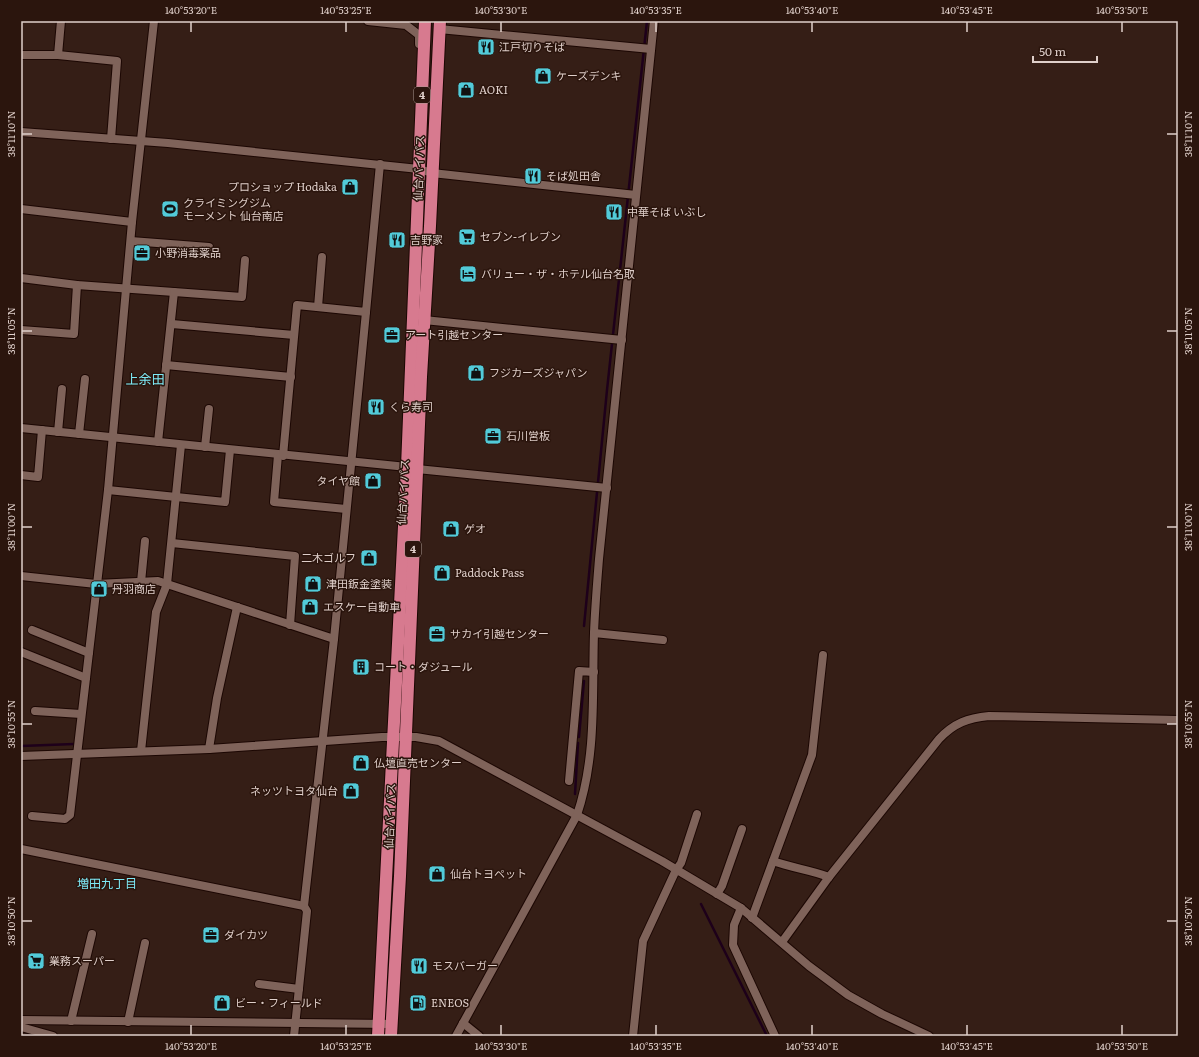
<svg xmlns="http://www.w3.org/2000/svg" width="1199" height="1057" font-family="Literata,'Noto Sans JP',serif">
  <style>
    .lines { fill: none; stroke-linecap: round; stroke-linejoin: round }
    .stream { stroke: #1e001a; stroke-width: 2.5 }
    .minor-casing { stroke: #1c0703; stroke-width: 10 }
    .highway-casing { stroke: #1c0703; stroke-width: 14 }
    .minor { stroke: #7f635a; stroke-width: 8 }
    .highway { stroke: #d77a8f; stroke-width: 12 }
    .ticks { fill: none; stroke: #dfcfca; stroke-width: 1.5 }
    .labels { text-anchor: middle; stroke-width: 3; stroke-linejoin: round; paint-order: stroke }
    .shield { fill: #2b150d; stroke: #a99791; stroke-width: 1 }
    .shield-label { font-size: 10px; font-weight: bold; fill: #dfcfca }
    .poi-label { font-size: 11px; fill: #dfcfca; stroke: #2b150d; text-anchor: start }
    .street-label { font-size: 11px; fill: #dfcfca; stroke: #2b150d }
    .neighbourhood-label { font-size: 12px; fill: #7ee9f5; stroke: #2b150d }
    .quarter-label { font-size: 13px; fill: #7ee9f5; stroke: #2b150d }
    .neatline { fill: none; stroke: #dfcfca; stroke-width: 1.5 }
    .ticks-label { font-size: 10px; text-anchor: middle; fill: #dfcfca }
  </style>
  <rect width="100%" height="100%" fill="#351e16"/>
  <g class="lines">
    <g class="stream">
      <polyline points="584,626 607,390 647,21"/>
      <polyline points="579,737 584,681"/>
      <polyline points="21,746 74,744"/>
      <polyline points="575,794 578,743"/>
      <polyline points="701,904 767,1036"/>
    </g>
    <g class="minor-casing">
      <g id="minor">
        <polyline points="368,21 406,25 419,35 419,44"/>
        <polyline points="439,29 651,49"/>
        <polyline points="21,55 58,55 117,61 111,139"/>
        <polyline points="58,55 61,21"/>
        <polyline points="21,132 168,143 419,169 432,173 636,195"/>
        <polyline points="21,209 132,222"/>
        <polyline points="131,241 209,247"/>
        <polyline points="21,278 77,285 174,292 158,442"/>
        <polyline points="174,292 242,297 245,260"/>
        <polyline points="318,307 322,257"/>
        <polyline points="424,320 622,340"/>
        <polyline points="172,324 294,335"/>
        <polyline points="21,330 74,334 77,285"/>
        <polyline points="166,365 291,377"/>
        <polyline points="21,428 407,467"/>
        <polyline points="58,432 62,389"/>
        <polyline points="79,434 85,379"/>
        <polyline points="205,447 209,409"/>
        <polyline points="278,455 274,502 346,509"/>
        <polyline points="283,456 297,305 366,312 380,164"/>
        <polyline points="417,469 607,488"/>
        <polyline points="21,475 38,477 42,430"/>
        <polyline points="108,490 225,502 230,450"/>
        <polyline points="172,543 295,556 290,625"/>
        <polyline points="21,576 96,584 158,581 334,639"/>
        <polyline points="141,582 145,541"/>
        <polyline points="32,630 89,653"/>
        <polyline points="594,633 663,640"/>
        <polyline points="21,652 86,678"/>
        <polyline points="35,711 81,714"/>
        <polyline points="209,749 217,698 237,607"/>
        <polyline points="141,751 156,612 167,584 181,445"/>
        <polyline points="21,756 209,749 382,737 416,737 439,741 662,861 741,908 809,966 848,995 882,1014 929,1036"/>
        <polyline points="569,781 579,671 594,672"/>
        <polyline points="32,816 65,819 70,815 108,490 132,222 154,21"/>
        <polyline points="21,849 304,906"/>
        <path d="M773,861c19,7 38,9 56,16"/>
        <polyline points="717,894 722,886 742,829"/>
        <polyline points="741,908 734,925 733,945 775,1036"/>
        <polyline points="752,918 812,755 823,655"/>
        <path d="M782,942l47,-65 110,-138c15,-16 29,-21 50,-23l189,4"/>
        <polyline points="259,984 299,989"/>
        <polyline points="21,1020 391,1024"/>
        <polyline points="71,1021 92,934"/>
        <polyline points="128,1022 145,943"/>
        <polyline points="463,1023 479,1036"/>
        <polyline points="21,1027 53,1036"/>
        <polyline points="294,1036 307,911 304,906 334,639 366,312"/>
        <path d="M456,1036l121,-221c20,-59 15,-121 17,-182 1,-25 3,-49 5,-74l55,-538"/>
        <polyline points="633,1036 643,941 676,870 681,863 697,814"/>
      </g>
    </g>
    <g class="highway-casing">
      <g id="highway">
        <polyline points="378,1036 407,467 425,21"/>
        <polyline points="391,1036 400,876 421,377 430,226 440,21"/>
      </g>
    </g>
    <use href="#minor" class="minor"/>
    <use href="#highway" class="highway"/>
  </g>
  <path class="ticks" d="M191,22v10M346,22v10M501,22v10M656,22v10M812,22v10M967,22v10M1122,22v10M22,134h10M1167,134h10M22,331h10M1167,331h10M22,527h10M1167,527h10M22,724h10M1167,724h10M22,921h10M1167,921h10M191,1025v10M346,1025v10M501,1025v10M656,1025v10M812,1025v10M967,1025v10M1122,1025v10"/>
  <defs>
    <g id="restaurant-square" transform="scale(0.9)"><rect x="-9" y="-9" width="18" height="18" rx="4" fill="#52cbd9" stroke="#2b150d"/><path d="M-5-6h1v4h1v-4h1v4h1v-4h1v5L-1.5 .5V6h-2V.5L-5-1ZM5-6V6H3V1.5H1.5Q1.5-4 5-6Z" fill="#111"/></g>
    <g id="shop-square" transform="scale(0.9)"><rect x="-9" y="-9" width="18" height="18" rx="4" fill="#52cbd9" stroke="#2b150d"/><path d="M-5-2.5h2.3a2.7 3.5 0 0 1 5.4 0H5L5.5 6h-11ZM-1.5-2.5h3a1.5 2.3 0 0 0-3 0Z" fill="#111"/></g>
    <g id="stadium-square" transform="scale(0.9)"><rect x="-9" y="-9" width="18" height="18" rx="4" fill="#52cbd9" stroke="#2b150d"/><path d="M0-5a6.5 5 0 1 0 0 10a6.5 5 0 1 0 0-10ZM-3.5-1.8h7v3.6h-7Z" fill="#111"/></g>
    <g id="supermarket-square" transform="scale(0.9)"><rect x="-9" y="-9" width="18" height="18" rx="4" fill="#52cbd9" stroke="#2b150d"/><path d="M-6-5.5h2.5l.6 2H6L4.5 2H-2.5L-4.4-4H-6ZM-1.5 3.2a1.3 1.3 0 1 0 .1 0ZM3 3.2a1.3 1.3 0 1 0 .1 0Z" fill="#111"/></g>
    <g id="office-square" transform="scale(0.9)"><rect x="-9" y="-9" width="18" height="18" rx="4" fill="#52cbd9" stroke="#2b150d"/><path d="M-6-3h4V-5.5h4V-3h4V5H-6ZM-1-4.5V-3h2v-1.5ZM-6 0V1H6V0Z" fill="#111"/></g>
    <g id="hotel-square" transform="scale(0.9)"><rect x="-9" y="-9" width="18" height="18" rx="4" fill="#52cbd9" stroke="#2b150d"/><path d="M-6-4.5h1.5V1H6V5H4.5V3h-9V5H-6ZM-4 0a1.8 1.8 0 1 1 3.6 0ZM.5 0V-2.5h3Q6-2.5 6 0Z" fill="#111"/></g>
    <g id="building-square" transform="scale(0.9)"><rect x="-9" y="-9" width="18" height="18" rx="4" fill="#52cbd9" stroke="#2b150d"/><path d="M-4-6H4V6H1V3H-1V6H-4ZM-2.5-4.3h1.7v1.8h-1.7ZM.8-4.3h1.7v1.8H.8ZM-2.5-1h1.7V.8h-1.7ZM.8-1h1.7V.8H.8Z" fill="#111"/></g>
    <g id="fuel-square" transform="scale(0.9)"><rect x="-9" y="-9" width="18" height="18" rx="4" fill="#52cbd9" stroke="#2b150d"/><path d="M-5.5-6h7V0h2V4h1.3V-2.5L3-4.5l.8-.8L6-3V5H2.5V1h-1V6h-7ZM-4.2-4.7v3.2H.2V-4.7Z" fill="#111"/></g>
  </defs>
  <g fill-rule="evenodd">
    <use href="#restaurant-square" x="486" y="47"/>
    <use href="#shop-square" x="543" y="76"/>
    <use href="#shop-square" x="466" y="90"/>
    <use href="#restaurant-square" x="533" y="176"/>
    <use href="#shop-square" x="350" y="187"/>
    <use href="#stadium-square" x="170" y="209"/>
    <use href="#restaurant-square" x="614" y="212"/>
    <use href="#supermarket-square" x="467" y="237"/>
    <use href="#restaurant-square" x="397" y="240"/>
    <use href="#office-square" x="142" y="253"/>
    <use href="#hotel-square" x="468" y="274"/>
    <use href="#office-square" x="392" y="335"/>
    <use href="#shop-square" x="476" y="373"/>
    <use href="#restaurant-square" x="376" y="407"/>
    <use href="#office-square" x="493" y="436"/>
    <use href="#shop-square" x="373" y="481"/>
    <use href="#shop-square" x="451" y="529"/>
    <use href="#shop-square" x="369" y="558"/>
    <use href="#shop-square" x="442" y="573"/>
    <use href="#shop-square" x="313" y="584"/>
    <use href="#shop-square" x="99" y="589"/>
    <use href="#shop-square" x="310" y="607"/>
    <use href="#office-square" x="437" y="634"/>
    <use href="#building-square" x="361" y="667"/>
    <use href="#shop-square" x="361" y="763"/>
    <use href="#shop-square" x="351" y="791"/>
    <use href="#shop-square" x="437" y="874"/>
    <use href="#office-square" x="211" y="935"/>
    <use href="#supermarket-square" x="36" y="961"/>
    <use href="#restaurant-square" x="419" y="966"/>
    <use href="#shop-square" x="222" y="1003"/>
    <use href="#fuel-square" x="418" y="1003"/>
  </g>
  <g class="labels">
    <g class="shield">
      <rect x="414" y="87" width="16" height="16" rx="3"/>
      <rect x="405" y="541" width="16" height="16" rx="3"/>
    </g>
    <g class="shield-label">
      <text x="422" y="99">4</text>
      <text x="413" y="553">4</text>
    </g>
    <g class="poi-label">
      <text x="499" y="51">江戸切りそば</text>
      <text x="556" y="80">ケーズデンキ</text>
      <text x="479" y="94">AOKI</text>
      <text x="546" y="180">そば処田舎</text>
      <text x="337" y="191" text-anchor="end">プロショップ Hodaka</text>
      <text x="183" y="207">クライミングジム<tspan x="183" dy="13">モーメント 仙台南店</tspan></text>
      <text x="627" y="216">中華そば いぶし</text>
      <text x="480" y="241">セブン-イレブン</text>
      <text x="410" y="244">吉野家</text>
      <text x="155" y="257">小野消毒薬品</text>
      <text x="481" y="278">バリュー・ザ・ホテル仙台名取</text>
      <text x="405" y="339">アート引越センター</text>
      <text x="489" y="377">フジカーズジャパン</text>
      <text x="389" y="411">くら寿司</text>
      <text x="506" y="440">石川営板</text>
      <text x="360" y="485" text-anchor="end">タイヤ館</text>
      <text x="464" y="533">ゲオ</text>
      <text x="356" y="562" text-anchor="end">二木ゴルフ</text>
      <text x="455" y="577">Paddock Pass</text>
      <text x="326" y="588">津田鈑金塗装</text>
      <text x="112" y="593">丹羽商店</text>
      <text x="323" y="611">エスケー自動車</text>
      <text x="450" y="638">サカイ引越センター</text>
      <text x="374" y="671">コート・ダジュール</text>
      <text x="374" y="767">仏壇直売センター</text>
      <text x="338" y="795" text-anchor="end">ネッツトヨタ仙台</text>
      <text x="450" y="878">仙台トヨペット</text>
      <text x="224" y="939">ダイカツ</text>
      <text x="49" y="965">業務スーパー</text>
      <text x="432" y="970">モスバーガー</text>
      <text x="235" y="1007">ビー・フィールド</text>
      <text x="431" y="1007">ENEOS</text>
    </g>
    <g class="street-label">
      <text transform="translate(419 168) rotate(-88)" y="4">仙台バイパス</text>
      <text transform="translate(403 492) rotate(-87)" y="4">仙台バイパス</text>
      <text transform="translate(390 816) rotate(-88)" y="4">仙台バイパス</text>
    </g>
    <g class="neighbourhood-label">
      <text x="107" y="888">増田九丁目</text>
    </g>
    <g class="quarter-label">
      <text x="145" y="384">上余田</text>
    </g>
  </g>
  <rect width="1199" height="1057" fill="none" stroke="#2b150d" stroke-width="44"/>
  <path d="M1033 56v6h64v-6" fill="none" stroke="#dfcfca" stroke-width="2"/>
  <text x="1039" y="56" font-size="12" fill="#dfcfca" stroke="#2b150d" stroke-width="3" paint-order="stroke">50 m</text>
  <rect x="22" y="22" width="1155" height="1013" class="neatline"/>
  <g class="ticks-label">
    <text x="191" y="14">140°53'20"E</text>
    <text x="346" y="14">140°53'25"E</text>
    <text x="501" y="14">140°53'30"E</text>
    <text x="656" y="14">140°53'35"E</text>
    <text x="812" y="14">140°53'40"E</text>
    <text x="967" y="14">140°53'45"E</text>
    <text x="1122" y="14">140°53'50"E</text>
    <text transform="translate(11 134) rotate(-90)" y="4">38°11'10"N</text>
    <text transform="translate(1188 134) rotate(-90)" y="4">38°11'10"N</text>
    <text transform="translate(11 331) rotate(-90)" y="4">38°11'05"N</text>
    <text transform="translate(1188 331) rotate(-90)" y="4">38°11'05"N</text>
    <text transform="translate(11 527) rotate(-90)" y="4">38°11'00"N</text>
    <text transform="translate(1188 527) rotate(-90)" y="4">38°11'00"N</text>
    <text transform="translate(11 724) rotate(-90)" y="4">38°10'55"N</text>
    <text transform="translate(1188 724) rotate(-90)" y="4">38°10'55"N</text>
    <text transform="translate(11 921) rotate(-90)" y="4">38°10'50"N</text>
    <text transform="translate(1188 921) rotate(-90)" y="4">38°10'50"N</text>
    <text x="191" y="1050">140°53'20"E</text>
    <text x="346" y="1050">140°53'25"E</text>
    <text x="501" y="1050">140°53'30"E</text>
    <text x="656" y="1050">140°53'35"E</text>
    <text x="812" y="1050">140°53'40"E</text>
    <text x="967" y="1050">140°53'45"E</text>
    <text x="1122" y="1050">140°53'50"E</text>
  </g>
</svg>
